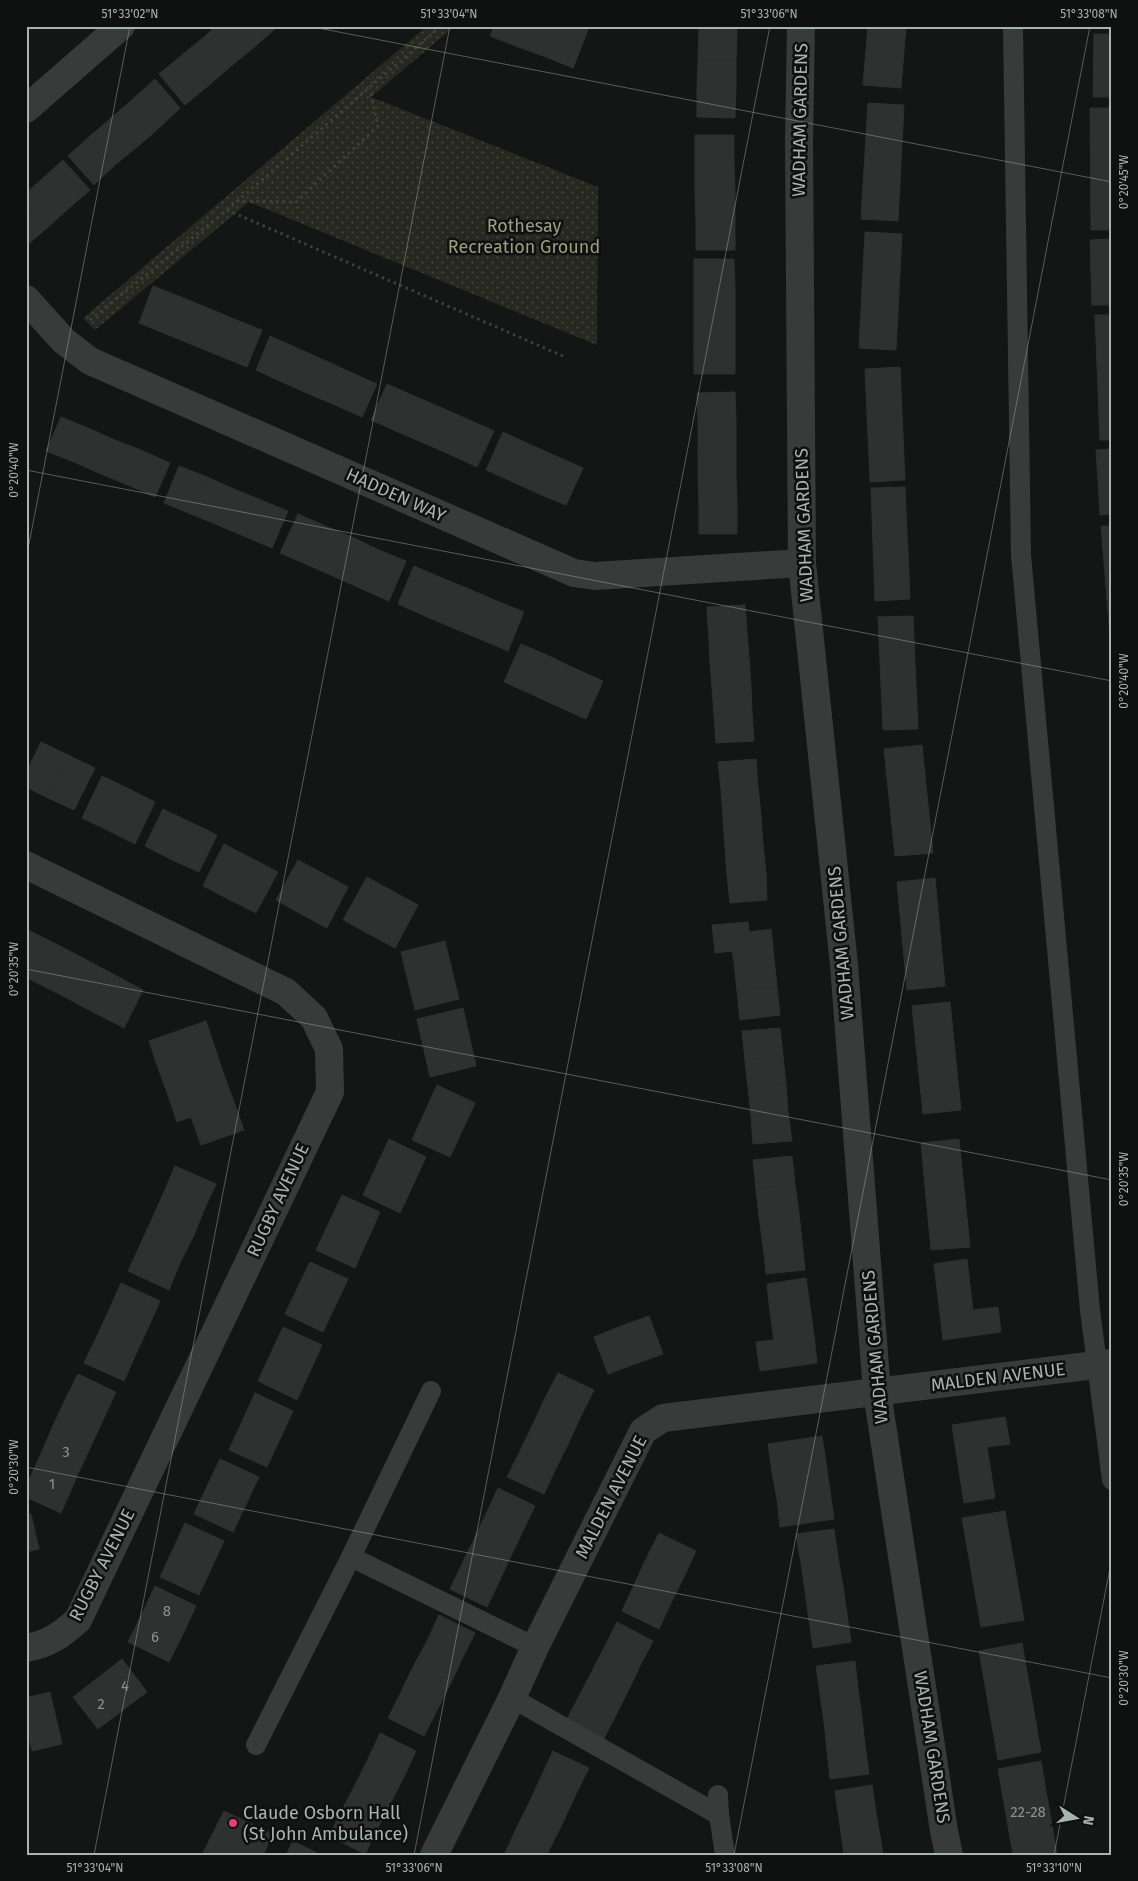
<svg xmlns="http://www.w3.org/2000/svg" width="1138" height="1881" font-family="'Fira Sans',sans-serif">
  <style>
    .green { fill: url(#green-dots) }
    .building { fill: #2f3131; stroke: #2e3131 }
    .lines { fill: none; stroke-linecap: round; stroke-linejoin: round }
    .path { stroke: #3b413f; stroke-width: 3; stroke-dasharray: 2.5 4; stroke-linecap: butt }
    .lane { stroke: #373c3b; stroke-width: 20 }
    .street { stroke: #373c3b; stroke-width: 28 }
    .ticks { fill: none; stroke: #a7b4af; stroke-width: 1; stroke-opacity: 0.45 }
    .poi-dot { fill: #e23f7e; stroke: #0f1010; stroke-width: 2 }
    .labels { text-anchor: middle; stroke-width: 5; stroke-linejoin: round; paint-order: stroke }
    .number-label { font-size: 15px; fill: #899390 }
    .street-label { font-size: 18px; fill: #a7b4af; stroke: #0f1010 }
    .park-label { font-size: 18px; fill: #9e9e7f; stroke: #0f1010 }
    .poi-label { font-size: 18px; fill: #a7b4af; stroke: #0f1010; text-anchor: start }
    .neatline { fill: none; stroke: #a7b4af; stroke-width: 2 }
    .ticks-label { font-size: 12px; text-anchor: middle; fill: #a7b4af }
  </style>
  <defs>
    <pattern id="green-dots" width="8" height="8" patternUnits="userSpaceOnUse" patternTransform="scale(1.25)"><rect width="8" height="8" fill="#272820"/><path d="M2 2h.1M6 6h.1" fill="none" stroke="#44453e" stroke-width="1.8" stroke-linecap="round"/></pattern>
  </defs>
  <rect width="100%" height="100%" fill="#141515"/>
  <polygon class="green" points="427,26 455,26 371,97 598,187 597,345 249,202 95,330 83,318"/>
  <g class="building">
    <polygon points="216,26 233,26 252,49 230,67 204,37"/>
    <polygon points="233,26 271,26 274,30 252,49"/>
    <polygon points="494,26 526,26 518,47 490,36"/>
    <polygon points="526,26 557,26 546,57 518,47"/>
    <polygon points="557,26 577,26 588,30 573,68 546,57"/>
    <polygon points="699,26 737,26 737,32 699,31"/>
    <polygon points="868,26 906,26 901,88 863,85"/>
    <polygon points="699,31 737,32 736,60 698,60"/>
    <polygon points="1094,34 1112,34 1112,97 1093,97"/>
    <polygon points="204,37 230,67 208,86 182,55"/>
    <polygon points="182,55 208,86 185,105 159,74"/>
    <polygon points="698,60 736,60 736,89 697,88"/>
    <polygon points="155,79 180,108 159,128 133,99"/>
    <polygon points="697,88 736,89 735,118 697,117"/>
    <polygon points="133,99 159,128 137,147 111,118"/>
    <polygon points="868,103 904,105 898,221 861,219"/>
    <polygon points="1090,108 1112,108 1112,230 1091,230"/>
    <polygon points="111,118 137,147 115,165 90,136"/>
    <polygon points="695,135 734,135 734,163 695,164"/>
    <polygon points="90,136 115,165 94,185 68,156"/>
    <polygon points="63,160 90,190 68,209 42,179"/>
    <polygon points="734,163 735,192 695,192 695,164"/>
    <polygon points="42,179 68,209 47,228 26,205 26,193"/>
    <polygon points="695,192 735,192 735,221 696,221"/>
    <polygon points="26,205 47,228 26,246"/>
    <rect x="696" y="221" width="39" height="29"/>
    <polygon points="865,232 902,234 896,350 859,348"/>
    <polygon points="1112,239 1112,305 1092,305 1090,240"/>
    <polygon points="694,259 734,259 735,288 694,288"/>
    <polygon points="153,286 181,297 166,334 139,323"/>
    <polygon points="694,288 735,288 735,316 694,317"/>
    <polygon points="181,297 208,308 193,345 166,334"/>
    <polygon points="208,308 234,319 220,356 193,345"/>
    <polygon points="1095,315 1112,315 1112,440 1100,440"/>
    <polygon points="735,316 735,345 694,345 694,317"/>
    <polygon points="234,319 262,330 247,367 220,356"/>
    <polygon points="270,336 297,348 282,382 256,370"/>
    <rect x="694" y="345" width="41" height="29"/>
    <polygon points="297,348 324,360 309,394 282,382"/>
    <polygon points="324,360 350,372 335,405 309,394"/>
    <polygon points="900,367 905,480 870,482 865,369"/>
    <polygon points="350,372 377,384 362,417 335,405"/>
    <polygon points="387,384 414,396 398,432 371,420"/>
    <polygon points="735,392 736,420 698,421 697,393"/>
    <polygon points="414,396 440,407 424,443 398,432"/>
    <polygon points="440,407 467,419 451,455 424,443"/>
    <polygon points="61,417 88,428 74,462 46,451"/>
    <polygon points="467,419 494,431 477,467 451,455"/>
    <polygon points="736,420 736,449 698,449 698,421"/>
    <polygon points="88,428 115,440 101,474 74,462"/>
    <polygon points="503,432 529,444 513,482 486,470"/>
    <polygon points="115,440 143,451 128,485 101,474"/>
    <polygon points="529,444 556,456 539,494 513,482"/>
    <polygon points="698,449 736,449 736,477 698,478"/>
    <polygon points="1112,449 1112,514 1100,515 1096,450"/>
    <polygon points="143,451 170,463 155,497 128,485"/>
    <polygon points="556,456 583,468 566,505 539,494"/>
    <polygon points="179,466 207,477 191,514 164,503"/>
    <polygon points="207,477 234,489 218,525 191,514"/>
    <polygon points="736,477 737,505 699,506 698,478"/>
    <polygon points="905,487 910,599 875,601 871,488"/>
    <polygon points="234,489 261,500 246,537 218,525"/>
    <polygon points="261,500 288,511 272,548 246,537"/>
    <polygon points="737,505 737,534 699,534 699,506"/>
    <polygon points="298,514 325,526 308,565 280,553"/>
    <polygon points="325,526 352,537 335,577 308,565"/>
    <polygon points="1101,526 1112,526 1111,648"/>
    <polygon points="352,537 379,550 362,589 335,577"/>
    <polygon points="379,550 406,561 389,601 362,589"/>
    <polygon points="414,566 442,578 425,616 398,604"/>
    <polygon points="442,578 469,589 453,628 425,616"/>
    <polygon points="469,589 497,601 480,639 453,628"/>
    <polygon points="497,601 524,612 508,651 480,639"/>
    <polygon points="745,605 749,658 710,661 707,607"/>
    <polygon points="913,616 918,729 883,730 878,617"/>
    <polygon points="521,644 549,656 531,694 504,682"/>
    <polygon points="549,656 576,669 559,707 531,694"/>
    <polygon points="749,658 751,685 712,688 710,661"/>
    <polygon points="576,669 603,681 586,719 559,707"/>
    <polygon points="751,685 752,712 714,715 712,688"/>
    <polygon points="752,712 754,741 716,743 714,715"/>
    <polygon points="41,742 68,755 48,798 26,787 26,773"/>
    <polygon points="922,745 933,853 895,856 884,749"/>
    <polygon points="68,755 95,768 74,810 48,798"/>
    <polygon points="756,759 758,787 721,790 718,762"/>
    <polygon points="102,776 129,789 109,831 82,818"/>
    <polygon points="758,787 761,815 723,818 721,790"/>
    <polygon points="129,789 155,802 135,844 109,831"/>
    <polygon points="163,809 190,822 172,860 145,846"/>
    <polygon points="761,815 763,844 725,847 723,818"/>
    <polygon points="190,822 217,835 199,872 172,860"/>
    <polygon points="224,844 251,858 230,900 203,886"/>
    <polygon points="763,844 766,872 727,875 725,847"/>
    <polygon points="251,858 278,872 256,913 230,900"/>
    <polygon points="298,860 324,874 301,914 276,900"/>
    <polygon points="766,872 767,900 730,903 727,875"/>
    <polygon points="324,874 348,887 327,928 301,914"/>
    <polygon points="367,877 418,905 395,948 343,920"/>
    <polygon points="935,878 945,986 907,990 897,882"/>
    <polygon points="748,922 749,932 771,929 774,958 734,962 732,951 715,953 712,925"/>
    <polygon points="30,931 54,943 35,982 26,977 26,939"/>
    <polygon points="445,941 459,999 415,1010 401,952"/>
    <polygon points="54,943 83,958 63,996 35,982"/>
    <polygon points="83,958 111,973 91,1011 63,996"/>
    <polygon points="774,958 777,987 737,991 734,962"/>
    <polygon points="111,973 143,990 124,1028 91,1011"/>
    <polygon points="777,987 780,1015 740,1020 737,991"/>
    <polygon points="950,1002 961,1110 923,1114 912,1006"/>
    <polygon points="463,1008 476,1066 430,1077 417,1019"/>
    <polygon points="206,1021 215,1048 158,1068 149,1041"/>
    <polygon points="780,1028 783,1056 745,1060 742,1031"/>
    <polygon points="215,1048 224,1075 168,1095 158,1068"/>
    <polygon points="783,1056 786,1084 748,1088 745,1060"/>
    <polygon points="224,1075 234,1102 177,1122 168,1095"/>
    <polygon points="786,1084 788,1112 751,1116 748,1088"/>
    <polygon points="437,1085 475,1103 450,1157 412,1140"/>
    <polygon points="234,1102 244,1130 201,1145 191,1117"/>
    <polygon points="788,1112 792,1141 753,1144 751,1116"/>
    <polygon points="389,1139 426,1157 400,1213 363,1195"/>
    <polygon points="959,1139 970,1247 931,1250 921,1143"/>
    <polygon points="792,1156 795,1184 756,1189 753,1160"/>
    <polygon points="175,1166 216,1184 204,1210 164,1192"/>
    <polygon points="795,1184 799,1213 759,1217 756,1189"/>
    <polygon points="164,1192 204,1210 193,1237 152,1219"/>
    <polygon points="342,1195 380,1212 355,1268 316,1250"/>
    <polygon points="799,1213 802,1241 763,1245 759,1217"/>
    <polygon points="152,1219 193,1237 180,1263 140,1245"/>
    <polygon points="802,1241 805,1270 766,1274 763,1245"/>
    <polygon points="140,1245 180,1263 169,1290 128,1271"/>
    <polygon points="967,1259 973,1310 998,1307 1001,1332 943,1340 934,1264"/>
    <polygon points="310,1262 348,1279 323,1332 285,1314"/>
    <polygon points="806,1278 810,1307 770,1312 767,1284"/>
    <polygon points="121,1283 160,1301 148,1328 109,1310"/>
    <polygon points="810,1307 814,1335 774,1340 770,1312"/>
    <polygon points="109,1310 148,1328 136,1354 97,1336"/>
    <polygon points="649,1316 663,1354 635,1364 621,1326"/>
    <polygon points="621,1326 635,1364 608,1374 594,1337"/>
    <polygon points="283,1327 322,1345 297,1400 258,1381"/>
    <polygon points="814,1335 817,1363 760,1371 756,1342"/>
    <polygon points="97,1336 136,1354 124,1381 84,1363"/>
    <polygon points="558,1373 594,1390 581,1416 545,1398"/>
    <polygon points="78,1374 116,1392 103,1420 64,1402"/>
    <polygon points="255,1393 293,1411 267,1467 229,1450"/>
    <polygon points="545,1398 581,1416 569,1442 533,1424"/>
    <polygon points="64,1402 103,1420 91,1446 52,1428"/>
    <polygon points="1005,1417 1010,1444 987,1447 995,1498 964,1503 952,1425"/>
    <polygon points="533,1424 569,1442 556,1468 520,1451"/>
    <polygon points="52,1428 91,1446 78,1474 40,1456"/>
    <polygon points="822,1436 826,1463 772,1472 768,1444"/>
    <polygon points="520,1451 556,1468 544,1494 507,1477"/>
    <polygon points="40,1456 78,1474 61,1513 26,1497 26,1486"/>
    <polygon points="220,1459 259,1477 233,1532 194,1514"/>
    <polygon points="826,1463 830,1491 777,1499 772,1472"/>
    <polygon points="498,1488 535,1506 523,1531 486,1514"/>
    <polygon points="830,1491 834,1519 780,1527 777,1499"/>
    <polygon points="1005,1511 1024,1620 981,1627 962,1518"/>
    <polygon points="31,1514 39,1549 26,1552 26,1515"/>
    <polygon points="486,1514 523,1531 511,1556 474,1539"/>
    <polygon points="185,1523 224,1541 199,1595 160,1577"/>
    <polygon points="834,1529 838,1557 801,1563 796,1534"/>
    <polygon points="659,1533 696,1551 684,1577 646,1559"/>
    <polygon points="474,1539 511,1556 499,1582 462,1564"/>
    <polygon points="838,1557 843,1586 805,1591 801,1563"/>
    <polygon points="646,1559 684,1577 671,1603 634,1585"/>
    <polygon points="462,1564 499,1582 487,1607 450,1589"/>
    <polygon points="634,1585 671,1603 659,1629 622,1611"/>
    <polygon points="155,1586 196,1606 183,1634 142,1614"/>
    <polygon points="843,1586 847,1614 809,1620 805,1591"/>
    <polygon points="142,1614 183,1634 169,1662 128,1642"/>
    <polygon points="847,1614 851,1642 813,1648 809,1620"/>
    <polygon points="439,1615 475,1633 462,1659 427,1641"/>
    <polygon points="617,1622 653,1641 640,1666 604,1648"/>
    <polygon points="427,1641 462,1659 450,1685 413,1667"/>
    <polygon points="1022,1643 1041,1752 998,1760 979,1651"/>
    <polygon points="604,1648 640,1666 628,1691 591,1673"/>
    <polygon points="122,1659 147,1692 98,1729 73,1697"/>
    <polygon points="855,1661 858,1689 820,1694 816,1666"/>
    <polygon points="413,1667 450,1685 437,1710 401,1692"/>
    <polygon points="591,1673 628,1691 615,1717 578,1698"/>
    <polygon points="858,1689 862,1717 824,1722 820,1694"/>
    <polygon points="50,1692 62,1744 32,1751 26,1726 26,1698"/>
    <polygon points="401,1692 437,1710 424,1736 388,1718"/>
    <polygon points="578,1698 615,1717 602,1742 565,1723"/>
    <polygon points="862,1717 865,1745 827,1750 824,1722"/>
    <polygon points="380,1733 416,1751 404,1777 368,1759"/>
    <polygon points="865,1745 869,1774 830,1779 827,1750"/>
    <polygon points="553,1751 589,1768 576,1794 541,1777"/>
    <polygon points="368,1759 404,1777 391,1802 355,1785"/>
    <polygon points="1041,1761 1057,1855 1013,1855 998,1769"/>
    <polygon points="541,1777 576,1794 564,1820 529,1803"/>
    <polygon points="355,1785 391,1802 378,1828 342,1810"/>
    <polygon points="872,1785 876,1813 839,1819 835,1791"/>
    <polygon points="529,1803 564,1820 551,1846 516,1829"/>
    <polygon points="342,1810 378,1828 365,1854 329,1836"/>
    <polygon points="224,1811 273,1834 263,1855 202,1855"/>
    <polygon points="876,1813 881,1841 843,1847 839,1819"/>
    <polygon points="516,1829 551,1846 547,1855 504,1855"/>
    <polygon points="293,1841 321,1855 286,1855"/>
    <polygon points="881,1841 883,1855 844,1855 843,1847"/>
  </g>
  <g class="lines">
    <g class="path">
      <polyline points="237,201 296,202 378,126 370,89"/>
      <polyline points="227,210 441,26"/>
      <polyline points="90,320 227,210 563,356"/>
    </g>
    <g class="lane">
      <polyline points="1013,26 1021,555 1090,1310 1112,1480"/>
      <polyline points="351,1557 535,1647"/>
      <polyline points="512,1698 719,1815"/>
      <polyline points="256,1745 351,1557 431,1391"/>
      <polyline points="718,1795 719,1815 725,1855"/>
    </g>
    <g class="street">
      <polyline points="801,26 799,142 802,563 844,965 877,1392 944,1831 949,1855"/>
      <polyline points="26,109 121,26"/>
      <polyline points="26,299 64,341 90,361 574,573 595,576 802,563"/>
      <path d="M26,865l260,127 28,26 15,31 1,43 -252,528c-17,15 -29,24 -52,28"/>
      <polyline points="434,1855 512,1698 535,1647 643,1431 663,1418 1112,1363"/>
    </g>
  </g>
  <path class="ticks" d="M308,26l804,156M26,470l1086,211M26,559l104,-533M26,969l1086,211M26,1467l1086,211M94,1855l356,-1829M414,1855l356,-1829M734,1855l356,-1829M1054,1855l58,-297"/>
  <circle class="poi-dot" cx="233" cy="1823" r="5"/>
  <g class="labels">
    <g class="number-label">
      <text x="66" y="1457">3</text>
      <text x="52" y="1489">1</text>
      <text x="167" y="1616">8</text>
      <text x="155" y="1642">6</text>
      <text x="125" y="1691">4</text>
      <text x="101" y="1709">2</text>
      <text x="1028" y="1817">22-28</text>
    </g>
    <g class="street-label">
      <text transform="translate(800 120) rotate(-89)" y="6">WADHAM GARDENS</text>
      <text transform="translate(396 495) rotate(24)" y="6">HADDEN WAY</text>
      <text transform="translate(804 525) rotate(-92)" y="6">WADHAM GARDENS</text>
      <text transform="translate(841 943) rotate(-95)" y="6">WADHAM GARDENS</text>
      <text transform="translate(278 1200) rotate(-65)" y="6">RUGBY AVENUE</text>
      <text transform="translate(875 1347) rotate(-95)" y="6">WADHAM GARDENS</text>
      <text transform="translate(998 1377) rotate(-7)" y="6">MALDEN AVENUE</text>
      <text transform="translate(611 1497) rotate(-63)" y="6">MALDEN AVENUE</text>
      <text transform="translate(102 1565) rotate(-63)" y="6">RUGBY AVENUE</text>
      <text transform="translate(932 1747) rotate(81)" y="6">WADHAM GARDENS</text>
    </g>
    <g class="park-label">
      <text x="524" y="232">Rothesay<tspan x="524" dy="21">Recreation Ground</tspan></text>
    </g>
    <g class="poi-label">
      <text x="243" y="1819">Claude Osborn Hall<tspan x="243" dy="21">(St John Ambulance)</tspan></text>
    </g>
  </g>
  <rect width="1138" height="1881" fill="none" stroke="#0f1010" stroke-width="55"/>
  <g transform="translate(1076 1818) rotate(101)" stroke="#0f1010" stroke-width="4" paint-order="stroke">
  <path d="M0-4L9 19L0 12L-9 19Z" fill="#a7b4af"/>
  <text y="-8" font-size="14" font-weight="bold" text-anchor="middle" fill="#a7b4af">N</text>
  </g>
  <rect x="28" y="28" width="1082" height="1826" class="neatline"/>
  <g class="ticks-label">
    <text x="130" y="18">51°33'02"N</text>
    <text x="449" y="18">51°33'04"N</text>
    <text x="769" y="18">51°33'06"N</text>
    <text x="1089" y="18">51°33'08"N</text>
    <text transform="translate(1124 182) rotate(-90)" y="4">0°20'45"W</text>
    <text transform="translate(14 470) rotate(-90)" y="4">0°20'40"W</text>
    <text transform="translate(1124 681) rotate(-90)" y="4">0°20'40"W</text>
    <text transform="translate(14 969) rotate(-90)" y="4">0°20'35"W</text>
    <text transform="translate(1124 1179) rotate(-90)" y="4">0°20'35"W</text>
    <text transform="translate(14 1467) rotate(-90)" y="4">0°20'30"W</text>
    <text transform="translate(1124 1678) rotate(-90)" y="4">0°20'30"W</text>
    <text x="95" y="1872">51°33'04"N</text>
    <text x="414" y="1872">51°33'06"N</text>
    <text x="734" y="1872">51°33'08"N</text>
    <text x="1054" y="1872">51°33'10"N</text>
  </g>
</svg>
